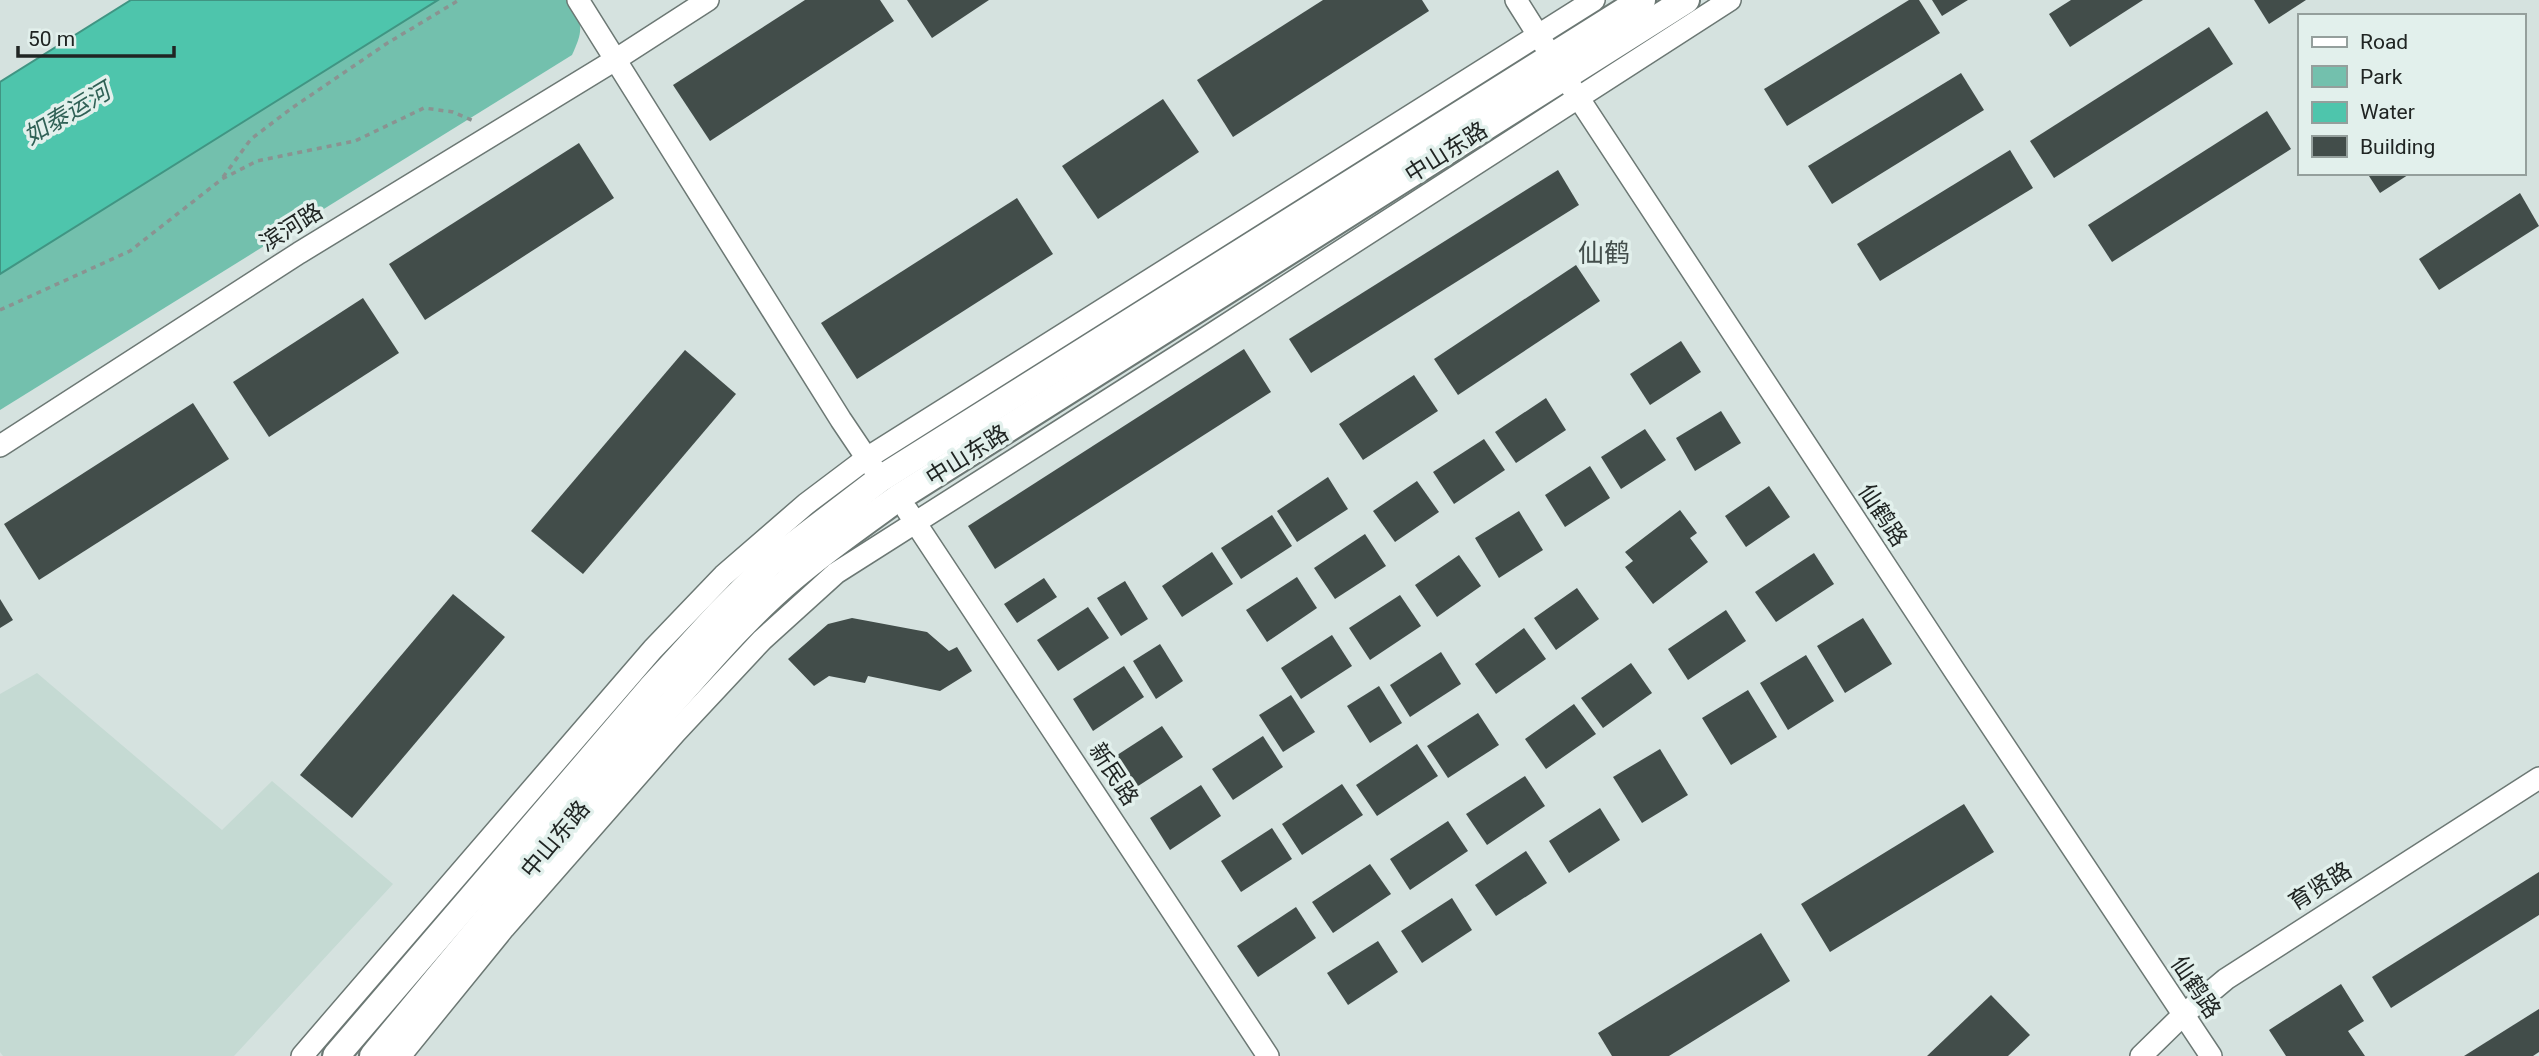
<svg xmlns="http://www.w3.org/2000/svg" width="2539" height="1056" font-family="Roboto,'Noto Sans SC',sans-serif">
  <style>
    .built { fill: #c5dad3 }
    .green { fill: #73c0ad }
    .water { fill: #4ec5ac; stroke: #409583; stroke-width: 2 }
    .building { fill: #424d4a }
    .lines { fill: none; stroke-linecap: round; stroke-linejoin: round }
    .minor-casing { stroke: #6c7874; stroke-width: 24 }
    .major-casing { stroke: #6c7874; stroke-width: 30 }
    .path { stroke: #8a9391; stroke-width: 3.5; stroke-dasharray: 5 5; stroke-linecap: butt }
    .minor { stroke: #fff; stroke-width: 21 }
    .major { stroke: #fff; stroke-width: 26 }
    .labels { text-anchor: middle; stroke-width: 7; stroke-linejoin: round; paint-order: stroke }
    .street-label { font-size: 23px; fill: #202523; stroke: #e2f0ec }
    .water-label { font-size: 24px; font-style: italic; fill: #306156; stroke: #e2f0ec }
    .quarter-label { font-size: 26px; fill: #434e4b; stroke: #e2f0ec }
  </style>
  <rect width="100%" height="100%" fill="#d5e2df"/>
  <polygon class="built" points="37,673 222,830 272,781 393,884 234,1056 3,1056 0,1052 0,694"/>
  <path class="green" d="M438,0h130c15,24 16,29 4,55l-572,355v-136z"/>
  <polygon class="water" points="131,0 438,0 0,274 0,82"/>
  <g class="building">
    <polygon points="805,0 880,0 894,21 710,141 673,85"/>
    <polygon points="907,0 989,0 932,38"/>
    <polygon points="1323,0 1422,0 1429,11 1233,137 1197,80"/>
    <polygon points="1909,0 1919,0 1940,33 1787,126 1764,89"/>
    <polygon points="1932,0 1968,0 1942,16"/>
    <polygon points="2071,0 2143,0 2070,47 2049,14"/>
    <polygon points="2254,0 2306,0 2269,24"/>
    <polygon points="2209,27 2233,64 2054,178 2030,141"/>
    <polygon points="1961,73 1984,110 1832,204 1808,166"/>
    <polygon points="1163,99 1199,152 1098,219 1062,166"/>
    <polygon points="2267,111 2291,149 2112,262 2088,225"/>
    <polygon points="579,143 614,198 425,320 389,264"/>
    <polygon points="2010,150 2033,188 1880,281 1857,244"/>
    <polygon points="1558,170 1579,205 1311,373 1289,339"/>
    <polygon points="2367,173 2411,173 2380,193"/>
    <polygon points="2520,193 2539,226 2439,290 2419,259"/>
    <polygon points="1017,198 1053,254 857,379 821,323"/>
    <polygon points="1576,265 1600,301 1458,395 1434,359"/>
    <polygon points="363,298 399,353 269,437 233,382"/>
    <polygon points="1681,341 1701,372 1650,405 1630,374"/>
    <polygon points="1244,349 1271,392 995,569 968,526"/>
    <polygon points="685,350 736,394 583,574 531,531"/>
    <polygon points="1414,375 1438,411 1363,460 1339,424"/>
    <polygon points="1546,398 1566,430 1516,463 1495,432"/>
    <polygon points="193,403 229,459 39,580 4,524"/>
    <polygon points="1721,411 1741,443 1695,471 1676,438"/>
    <polygon points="1645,429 1666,460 1621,489 1601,457"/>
    <polygon points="1484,439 1505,470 1454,504 1433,472"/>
    <polygon points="1590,466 1610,498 1565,527 1545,495"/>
    <polygon points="1328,477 1348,509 1297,542 1277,511"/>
    <polygon points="1417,481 1439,512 1395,542 1373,511"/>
    <polygon points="1769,486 1790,517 1746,547 1725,516"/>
    <polygon points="1680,510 1697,533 1690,538 1708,562 1653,604 1625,567 1633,561 1625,552"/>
    <polygon points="1519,511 1543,550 1499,578 1475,538"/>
    <polygon points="1272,515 1292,546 1241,579 1221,548"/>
    <polygon points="1365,534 1386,566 1335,599 1314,568"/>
    <polygon points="1212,552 1233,584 1182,617 1162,586"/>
    <polygon points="1814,553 1834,584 1776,622 1755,592"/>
    <polygon points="1459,555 1481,586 1437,617 1415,585"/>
    <polygon points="1297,577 1317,608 1267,642 1246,610"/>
    <polygon points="1044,578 1057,597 1017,623 1004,604"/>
    <polygon points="1125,581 1148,619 1121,636 1097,598"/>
    <polygon points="1577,588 1599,619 1556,650 1534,618"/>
    <polygon points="453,594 505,637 352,818 300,775"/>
    <polygon points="1400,595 1421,626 1370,660 1349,628"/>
    <polygon points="0,599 13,620 0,628"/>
    <polygon points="1088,607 1109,638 1058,671 1037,640"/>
    <polygon points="1726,610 1746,641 1688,680 1668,649"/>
    <polygon points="852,618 927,632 949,651 957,647 972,671 940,691 868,676 865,683 829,676 814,686 788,659 828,624"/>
    <polygon points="1863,618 1892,664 1845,693 1817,646"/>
    <polygon points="1524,628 1546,659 1496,694 1475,664"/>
    <polygon points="1332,635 1352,666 1301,699 1281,668"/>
    <polygon points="1160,644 1183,681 1156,699 1133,661"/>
    <polygon points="1441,652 1461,684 1410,717 1390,685"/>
    <polygon points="1806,655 1834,701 1788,730 1760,683"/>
    <polygon points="1631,663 1652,693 1603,728 1581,698"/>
    <polygon points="1124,666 1144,697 1093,731 1073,699"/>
    <polygon points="1379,686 1402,723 1370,743 1347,706"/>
    <polygon points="1748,690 1777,737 1731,765 1702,718"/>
    <polygon points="1291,695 1315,732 1283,752 1259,715"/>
    <polygon points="1574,704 1596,734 1546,769 1525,739"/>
    <polygon points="1478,713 1499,745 1448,778 1427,746"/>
    <polygon points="1162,726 1183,757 1132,790 1111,759"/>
    <polygon points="1263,736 1283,767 1233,800 1212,769"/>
    <polygon points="1417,744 1438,776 1377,816 1356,785"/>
    <polygon points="1660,749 1688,795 1642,823 1613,777"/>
    <polygon points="1525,776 1545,806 1487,845 1466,814"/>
    <polygon points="1342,784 1363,815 1302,855 1282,824"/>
    <polygon points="1201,785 1221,816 1170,850 1150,818"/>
    <polygon points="1964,804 1994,852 1830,952 1801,904"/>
    <polygon points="1600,808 1620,840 1569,873 1549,841"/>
    <polygon points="1448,821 1468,851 1410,890 1390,859"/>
    <polygon points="1272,828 1292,859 1241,892 1221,861"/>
    <polygon points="1526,851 1547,883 1496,916 1475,885"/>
    <polygon points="1370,864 1391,894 1333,933 1312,902"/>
    <polygon points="2539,872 2539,915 2391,1008 2372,977"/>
    <polygon points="1452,898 1472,930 1422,963 1401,931"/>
    <polygon points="1296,907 1316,938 1258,977 1237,946"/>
    <polygon points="1761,933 1790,981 1669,1056 1612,1056 1598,1033"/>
    <polygon points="1378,941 1398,972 1348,1005 1327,973"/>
    <polygon points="2341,984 2364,1021 2348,1031 2365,1056 2286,1056 2269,1030"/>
    <polygon points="1991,995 2030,1035 2008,1056 1927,1056"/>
    <polygon points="2539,1009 2539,1052 2533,1056 2464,1056"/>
  </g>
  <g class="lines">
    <g class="minor-casing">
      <g id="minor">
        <polyline points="578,0 841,420 874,469"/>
        <polyline points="1516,0 1545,46"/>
        <polyline points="1570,85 1956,673 2211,1056"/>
        <polyline points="0,446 299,253 615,60 708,0"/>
        <polyline points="907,510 1268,1056"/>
        <polyline points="302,1056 653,649 724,575 806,504 867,458 1594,0"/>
        <polyline points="400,1056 504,928 675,733 762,640 836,573 1201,341 1730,0"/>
        <polyline points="2141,1056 2183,1015 2226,979 2539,778"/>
      </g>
    </g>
    <g class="major-casing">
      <g id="major">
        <polyline points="336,1056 653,686 718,615 769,564 880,479 1642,0"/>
        <path d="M373,1056c93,-111 184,-224 280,-332 45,-50 88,-103 139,-146 34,-29 70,-54 106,-80l788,-498"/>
      </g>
    </g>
    <g class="path">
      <polyline points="223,177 251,139 292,108 386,44 459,0"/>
      <polyline points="0,310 130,251 222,179 257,161 355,141 424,108 453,112 476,122"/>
    </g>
    <use href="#minor" class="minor"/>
    <use href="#major" class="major"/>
  </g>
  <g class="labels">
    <g class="street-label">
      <text transform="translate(1446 152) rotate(-32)" y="8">中山东路</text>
      <text transform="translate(291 227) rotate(-32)" y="8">滨河路</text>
      <text transform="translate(967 455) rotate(-32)" y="8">中山东路</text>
      <text transform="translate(1883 515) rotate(57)" y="8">仙鹤路</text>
      <text transform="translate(1114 774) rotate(57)" y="8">新民路</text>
      <text transform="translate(555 839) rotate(-50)" y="8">中山东路</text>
      <text transform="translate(2320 886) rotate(-32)" y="8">育贤路</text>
      <text transform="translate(2196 987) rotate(56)" y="8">仙鹤路</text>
    </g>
    <g class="water-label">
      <text transform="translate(67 114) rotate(-31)" y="8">如泰运河</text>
    </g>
    <g class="quarter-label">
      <text x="1604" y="262">仙鹤</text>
    </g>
  </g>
  <rect x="2298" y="14" width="228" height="161" fill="#e2f0ec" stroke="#949f9c" stroke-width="2"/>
  <rect x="2312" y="37" width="35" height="10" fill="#ffffff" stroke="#949f9c" stroke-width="2"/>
  <text x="2360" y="49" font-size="21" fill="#202523">Road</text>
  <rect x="2312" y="66" width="35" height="21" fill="#73c0ad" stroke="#949f9c" stroke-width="2"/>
  <text x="2360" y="84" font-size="21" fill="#202523">Park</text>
  <rect x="2312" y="102" width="35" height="21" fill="#4ec5ac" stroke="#949f9c" stroke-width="2"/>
  <text x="2360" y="119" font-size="21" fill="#202523">Water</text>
  <rect x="2312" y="136" width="35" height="21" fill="#424d4a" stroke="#949f9c" stroke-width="2"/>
  <text x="2360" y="154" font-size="21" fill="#202523">Building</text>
  <path d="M18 46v10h156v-10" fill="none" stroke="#202523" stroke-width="3.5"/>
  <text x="28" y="46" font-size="21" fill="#202523" stroke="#e2f0ec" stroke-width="5" paint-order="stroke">50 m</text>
</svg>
